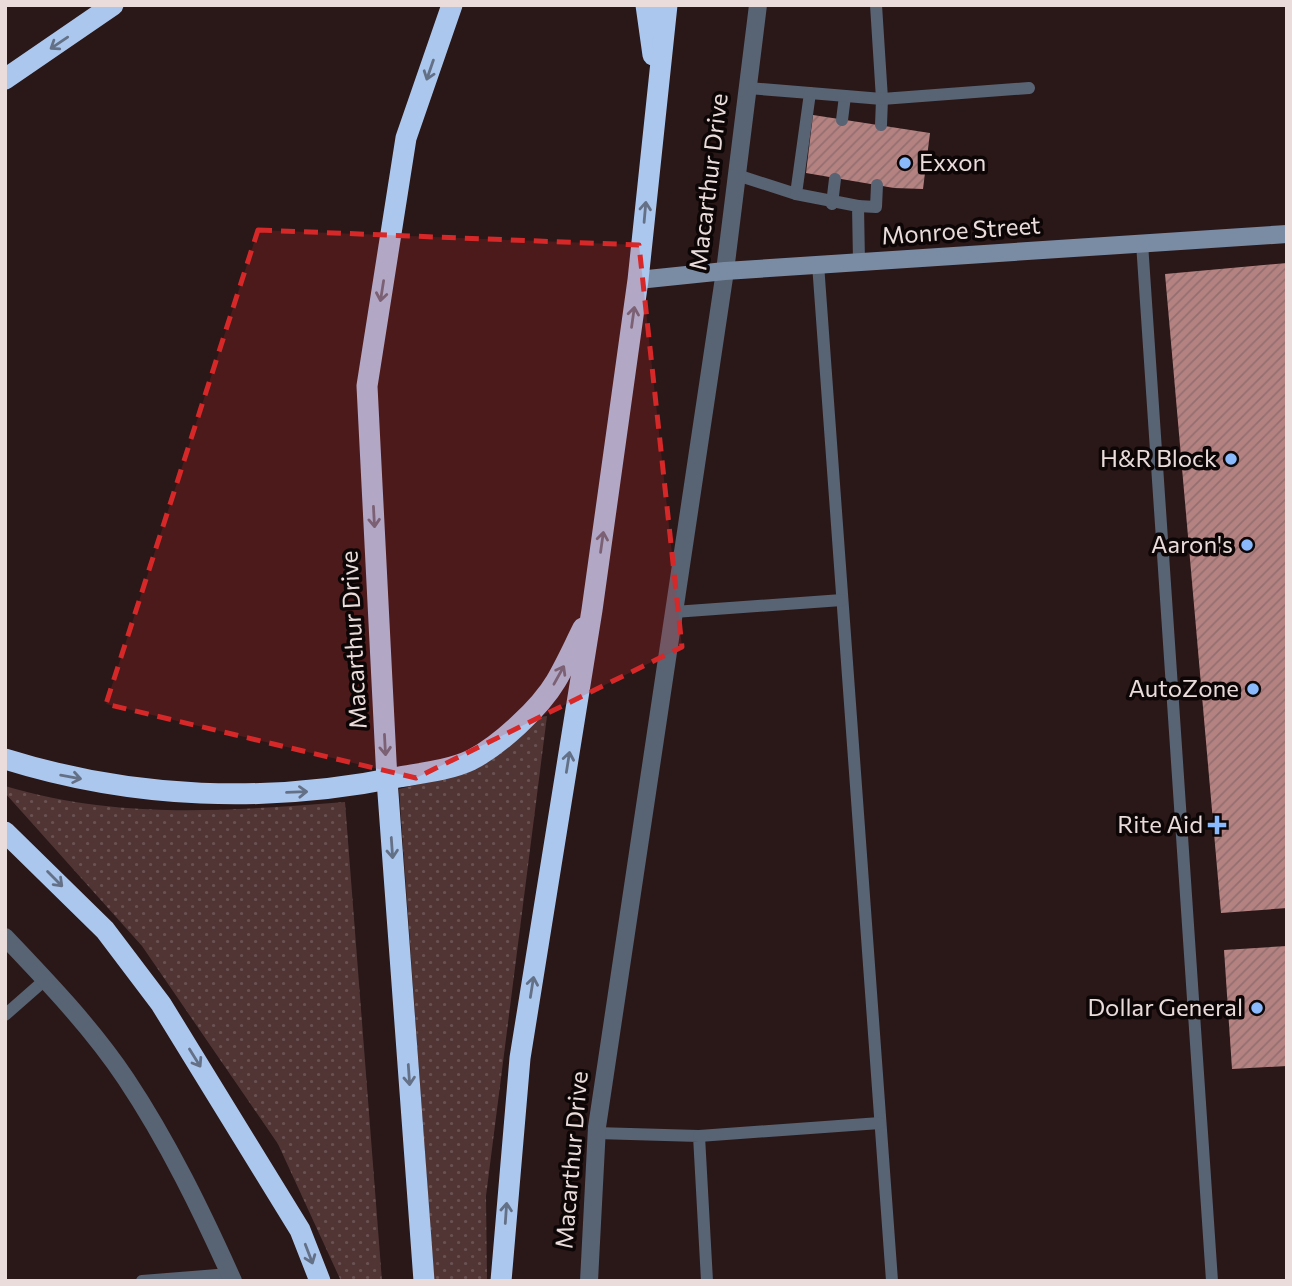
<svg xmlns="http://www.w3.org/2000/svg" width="1292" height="1286" font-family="Commissioner,sans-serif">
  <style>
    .grass { fill: url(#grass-dots) }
    .building { fill: url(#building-hatch) }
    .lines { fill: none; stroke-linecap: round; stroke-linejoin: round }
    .lane { stroke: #586373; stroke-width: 12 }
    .street { stroke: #586373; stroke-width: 18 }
    .secondary { stroke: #7a8ba4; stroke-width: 18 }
    .highway { stroke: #abc7ee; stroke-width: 21 }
    .oneway { stroke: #647086 }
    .marked { fill: #d62828; fill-opacity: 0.2; stroke: #d62828; stroke-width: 5; stroke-dasharray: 14 9; stroke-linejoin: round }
    .poi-dot { fill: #8bbafc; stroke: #0d0606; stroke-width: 2.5 }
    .labels { text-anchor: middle; stroke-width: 7; stroke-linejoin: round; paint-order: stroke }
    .poi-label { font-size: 24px; fill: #e9dcdb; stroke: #0d0606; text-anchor: end }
    .street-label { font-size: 24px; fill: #e9dcdb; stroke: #0d0606 }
  </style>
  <defs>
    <pattern id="grass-dots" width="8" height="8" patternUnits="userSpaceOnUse" patternTransform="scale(1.75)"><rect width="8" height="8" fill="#513535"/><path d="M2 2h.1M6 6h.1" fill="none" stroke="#6a5252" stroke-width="1.8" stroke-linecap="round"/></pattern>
    <pattern id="building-hatch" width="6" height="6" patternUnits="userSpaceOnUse" patternTransform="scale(1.75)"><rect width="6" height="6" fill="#b58282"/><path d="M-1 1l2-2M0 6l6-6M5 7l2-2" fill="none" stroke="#946f6f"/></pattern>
  </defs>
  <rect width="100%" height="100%" fill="#2a1717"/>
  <g class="grass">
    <polygon points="547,716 486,1196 487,1281 434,1281 399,789 466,773 539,717"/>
    <path d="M5,786c113,34 224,25 340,16l37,479h-41l-63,-137 -136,-198 -137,-153z"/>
  </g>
  <g class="building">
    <polygon points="813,115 930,133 923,189 894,188 806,173"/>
    <polygon points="1287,263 1287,908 1221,913 1165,274"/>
    <polygon points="1287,946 1287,1066 1232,1069 1224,950"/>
  </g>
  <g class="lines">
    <g class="lane">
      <polyline points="876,5 882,99 881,125"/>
      <polyline points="748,88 810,93"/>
      <polyline points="842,120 845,96"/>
      <polyline points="737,175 796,194"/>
      <polyline points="832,204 835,179"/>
      <polyline points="858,206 876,207 877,185"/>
      <polyline points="1142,243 1212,1281"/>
      <polyline points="859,262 858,206 796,194 810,93 882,99 1029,88"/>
      <polyline points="818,264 892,1281"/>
      <polyline points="674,612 842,600"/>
      <polyline points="5,1015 46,979"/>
      <polyline points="596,1133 699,1136 707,1281"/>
      <polyline points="699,1136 880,1123"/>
      <polyline points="142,1281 230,1274"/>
    </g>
    <g class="street">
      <path d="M5,937c42,44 87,91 121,142 42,63 76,133 107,202"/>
      <polyline points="589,1281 597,1127 725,271 758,5"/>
    </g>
    <polyline class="secondary" points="638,280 725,271 1287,234"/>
    <g class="highway">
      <polyline points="646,5 653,55"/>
      <polyline points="5,79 113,5"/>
      <path d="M5,759c128,40 263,45 394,18 23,-4 51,-7 72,-17 29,-15 69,-52 85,-79 10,-17 18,-35 27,-53"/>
      <polyline points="5,832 105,930 161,1004 300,1230 320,1281"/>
      <polyline points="424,1281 387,780 367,386 406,138 452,5"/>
      <polyline points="501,1281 520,1058 592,610 638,280 667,5"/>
    </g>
  </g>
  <defs><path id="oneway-shaft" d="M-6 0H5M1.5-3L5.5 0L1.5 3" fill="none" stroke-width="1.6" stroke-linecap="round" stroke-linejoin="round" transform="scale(1.75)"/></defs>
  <g class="oneway">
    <use href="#oneway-shaft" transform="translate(59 43) rotate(146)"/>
    <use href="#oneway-shaft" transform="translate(430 70) rotate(109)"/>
    <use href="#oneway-shaft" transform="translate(645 212) rotate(-85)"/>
    <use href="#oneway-shaft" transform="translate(382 291) rotate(99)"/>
    <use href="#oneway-shaft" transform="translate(633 317) rotate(-82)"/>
    <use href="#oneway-shaft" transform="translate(374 517) rotate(87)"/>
    <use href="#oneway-shaft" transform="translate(602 542) rotate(-82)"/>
    <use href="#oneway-shaft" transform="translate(559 675) rotate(-61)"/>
    <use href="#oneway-shaft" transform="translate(385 745) rotate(87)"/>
    <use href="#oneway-shaft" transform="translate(568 762) rotate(-81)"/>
    <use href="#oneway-shaft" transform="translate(71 777) rotate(10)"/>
    <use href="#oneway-shaft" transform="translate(297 792) rotate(-2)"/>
    <use href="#oneway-shaft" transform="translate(392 848) rotate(86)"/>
    <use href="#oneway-shaft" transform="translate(55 879) rotate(45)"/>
    <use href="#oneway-shaft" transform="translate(532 987) rotate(-81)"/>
    <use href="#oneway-shaft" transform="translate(195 1058) rotate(58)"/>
    <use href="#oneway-shaft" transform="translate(409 1075) rotate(86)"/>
    <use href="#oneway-shaft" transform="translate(506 1213) rotate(-86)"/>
    <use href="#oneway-shaft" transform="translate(309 1254) rotate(69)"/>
  </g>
  <path class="marked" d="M258,230l381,15 43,402 -266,131 -310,-74z"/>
  <g class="poi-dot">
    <circle cx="905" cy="163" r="7"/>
    <circle cx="1231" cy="459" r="7"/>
    <circle cx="1247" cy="545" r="7"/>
    <circle cx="1253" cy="689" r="7"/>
    <path d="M1213.5 814.5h7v7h7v7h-7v7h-7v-7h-7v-7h7z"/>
    <circle cx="1257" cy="1008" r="7"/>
  </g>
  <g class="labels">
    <g class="poi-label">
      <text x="919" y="171" text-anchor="start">Exxon</text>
      <text x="1217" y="467">H&amp;R Block</text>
      <text x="1233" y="553">Aaron's</text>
      <text x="1239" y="697">AutoZone</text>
      <text x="1203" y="833">Rite Aid</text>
      <text x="1243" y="1016">Dollar General</text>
    </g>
    <g class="street-label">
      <text transform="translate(709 182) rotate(-83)" y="8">Macarthur Drive</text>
      <text transform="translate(961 231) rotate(-4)" y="8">Monroe Street</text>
      <text transform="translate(354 640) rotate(-93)" y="8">Macarthur Drive</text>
      <text transform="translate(572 1160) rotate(-85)" y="8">Macarthur Drive</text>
    </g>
  </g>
  <rect width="1292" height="1286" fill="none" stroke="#e9dcdb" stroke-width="14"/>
</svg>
